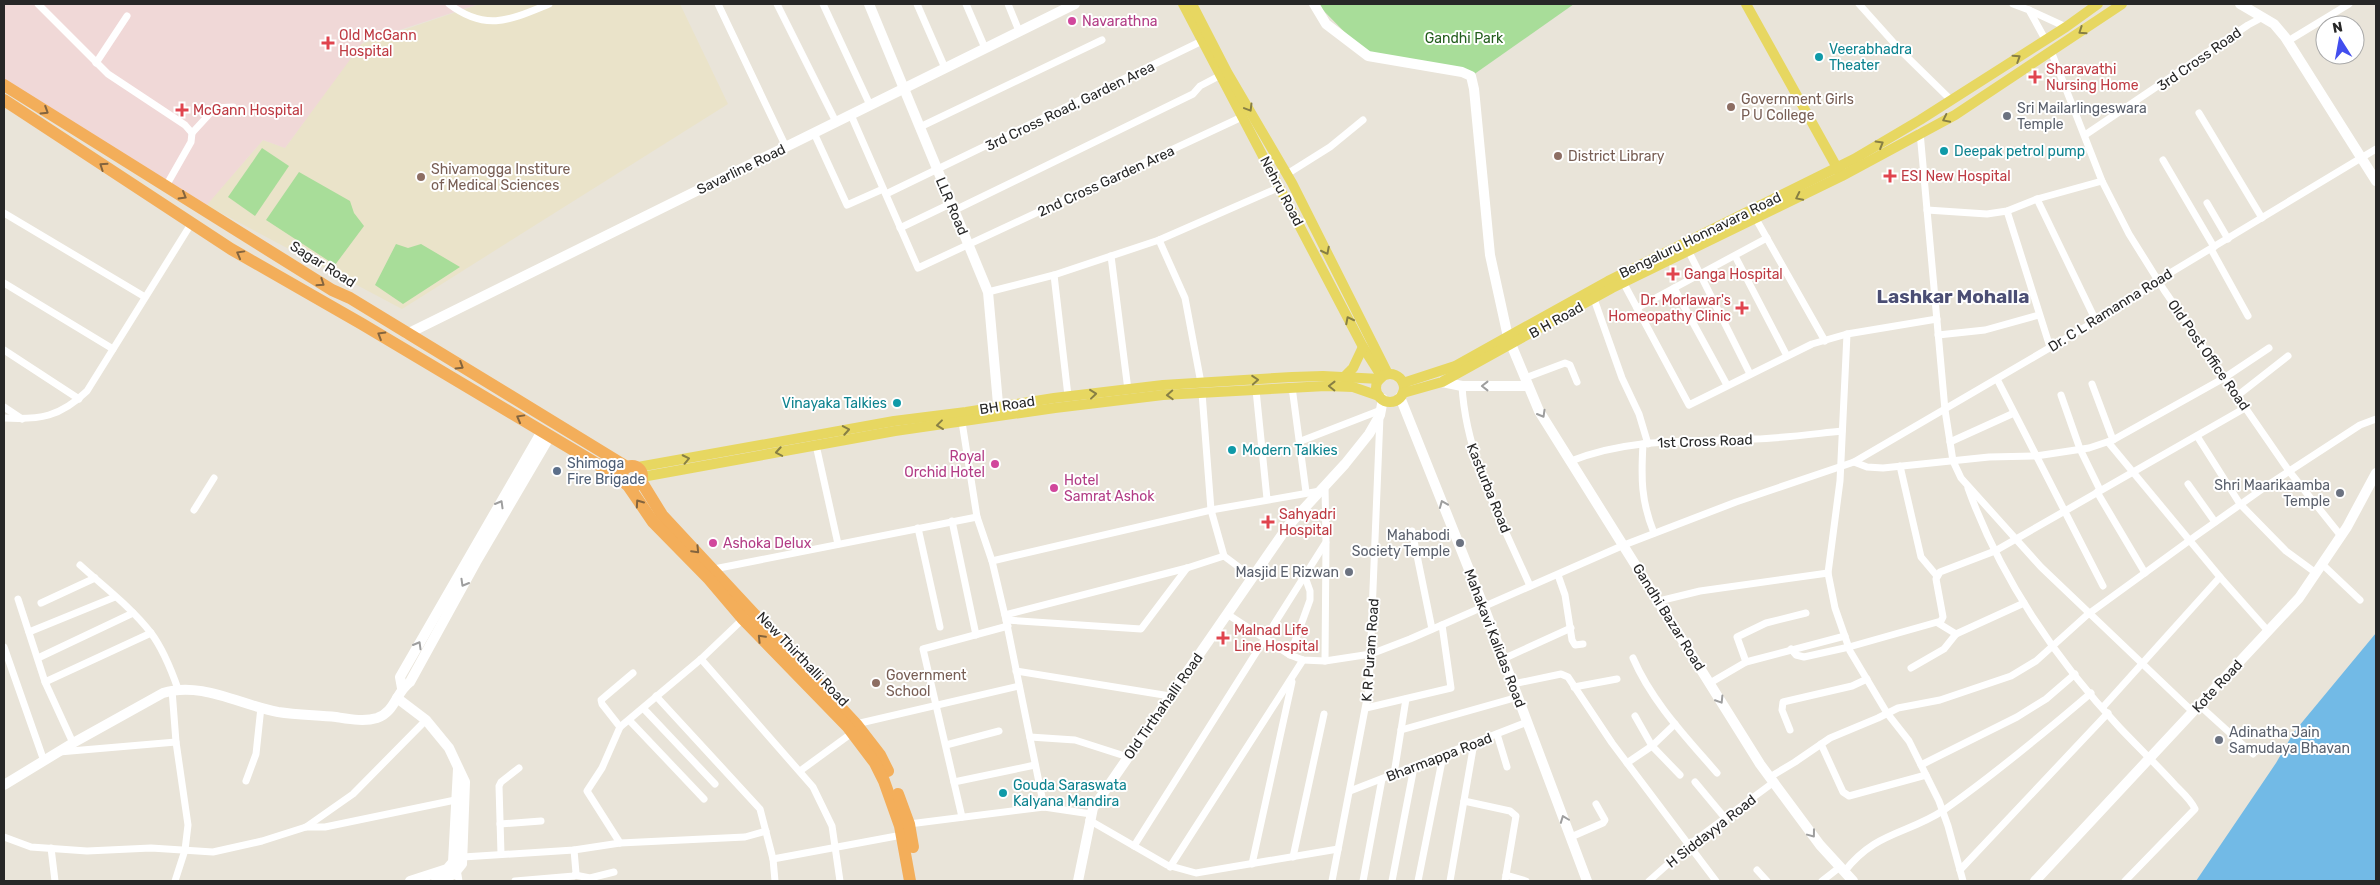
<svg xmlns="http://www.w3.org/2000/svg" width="2380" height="885" font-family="Rubik,sans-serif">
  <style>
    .education { fill: #eae3c9 }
    .medical { fill: #f0d8d7 }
    .green { fill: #a8dd99 }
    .water { fill: #72bae6 }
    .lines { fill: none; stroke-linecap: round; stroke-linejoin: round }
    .street { stroke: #fff; stroke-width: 7 }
    .secondary { stroke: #fff; stroke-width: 10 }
    .primary { stroke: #e7d761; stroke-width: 10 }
    .highway { stroke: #f3ae5a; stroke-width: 12 }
    .oneway { stroke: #877f44 }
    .oneway2 { stroke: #83643e }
    .oneway3 { stroke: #9e9e9e }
    .hotel-dot { fill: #d1479c; stroke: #fff; stroke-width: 2 }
    .health-dot { fill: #e0444e; stroke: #fff; stroke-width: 2 }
    .culture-dot { fill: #0f9aa8; stroke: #fff; stroke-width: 2 }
    .education-dot { fill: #8d6e63; stroke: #fff; stroke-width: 2 }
    .worship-dot { fill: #6b7280; stroke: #fff; stroke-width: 2 }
    .service-dot { fill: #5c6f8a; stroke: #fff; stroke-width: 2 }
    .labels { text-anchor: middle; stroke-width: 4; stroke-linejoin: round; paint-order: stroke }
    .hotel-label { font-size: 14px; fill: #b23c85; stroke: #fff; text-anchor: start }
    .health-label { font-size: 14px; fill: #be3a42; stroke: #fff; text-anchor: start }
    .park-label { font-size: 14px; fill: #235e1d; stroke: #fff }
    .culture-label { font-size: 14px; fill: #0d838f; stroke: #fff; text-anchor: start }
    .street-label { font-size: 14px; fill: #272727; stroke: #fff }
    .education-label { font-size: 14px; fill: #785e54; stroke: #fff; text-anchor: start }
    .worship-label { font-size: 14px; fill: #5b616d; stroke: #fff; text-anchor: end }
    .service-label { font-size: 14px; fill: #4e5e75; stroke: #fff; text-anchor: start }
    .district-label { font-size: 19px; font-weight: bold; fill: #4b4e74; stroke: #fff }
  </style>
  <rect width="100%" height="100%" fill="#e9e4d9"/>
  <polygon class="education" points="480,4 680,4 728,104 402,309 206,205 263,140 285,148 359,45"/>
  <polygon class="medical" points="4,4 479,4 363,42 285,148 263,140 206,206 4,81"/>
  <g class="green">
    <polygon points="1317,4 1574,4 1473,75 1368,56"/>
    <polygon points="262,148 289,166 255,216 228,197"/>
    <polygon points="299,172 350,201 354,213 364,226 335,265 266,220"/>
    <polygon points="396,244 408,248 421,244 460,267 403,304 375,285"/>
  </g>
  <polygon class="water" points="2376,633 2376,881 2196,881 2276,763 2294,732"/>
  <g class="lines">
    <g class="street">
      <polyline points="38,4 108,74 185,125 192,133 191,142 166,186"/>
      <path d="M449,4c37,28 61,16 100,0"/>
      <polyline points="718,4 786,147"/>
      <polyline points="777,4 836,122"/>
      <polyline points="823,4 870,105"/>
      <polyline points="917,4 945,68"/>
      <polyline points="966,4 985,48"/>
      <polyline points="1008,4 1019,31"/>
      <polyline points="1859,4 1902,52 1951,100"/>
      <polyline points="2013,4 2029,10 2045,39"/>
      <polyline points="2029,10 2066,27"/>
      <polyline points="2288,41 2349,4"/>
      <polyline points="2051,51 2102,181 2129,234 2164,290 2289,471 2341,536"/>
      <polyline points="96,63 127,16"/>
      <polyline points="2199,113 2262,218"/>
      <polyline points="851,115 918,268 1242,117"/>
      <polyline points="920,127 1102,40"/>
      <polyline points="1920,132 1945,410 1953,461 1961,478 2041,567 2193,712"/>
      <polyline points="192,133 215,108 233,107"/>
      <polyline points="814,133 847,205 883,189"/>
      <polyline points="2085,135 2248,25 2263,17"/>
      <polyline points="2163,160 2214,247"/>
      <polyline points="1287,174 1330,147 1363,120"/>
      <polyline points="886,194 1202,41"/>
      <polyline points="2037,199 2096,321"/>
      <polyline points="2207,203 2228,239"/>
      <polyline points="955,210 1193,94 1200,86 1221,75"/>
      <polyline points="1927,210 1987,214 2007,211 2037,199 2102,181"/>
      <polyline points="2007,211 2050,347"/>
      <polyline points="4,213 145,297"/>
      <polyline points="1756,219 1825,341"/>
      <polyline points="900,228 952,203"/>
      <polyline points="1159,240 1185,298 1201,383"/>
      <polyline points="2211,249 2248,316"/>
      <polyline points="1689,252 1750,374"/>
      <polyline points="1111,256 1128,390"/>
      <polyline points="1735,256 1787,356"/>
      <polyline points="1054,275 1068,396"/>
      <polyline points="1623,282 1689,405 1812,344 1847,334 1937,319"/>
      <polyline points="4,283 113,349"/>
      <polyline points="1674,288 1727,385"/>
      <polyline points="988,292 1054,275 1159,240 1280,187"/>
      <polyline points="1594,299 1622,378 1639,414 1648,444"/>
      <polyline points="1637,308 1767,238"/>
      <polyline points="1847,334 1840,481 1828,573 1835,608 1850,651 1887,713 1909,741 1939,801 1948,826 1963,881"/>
      <polyline points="1938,335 1985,330 2039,315"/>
      <polyline points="4,350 79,399"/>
      <polyline points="1525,378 1565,363 1570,365 1577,382"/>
      <polyline points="1997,379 2103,586"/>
      <polyline points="2092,384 2113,440"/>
      <path d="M1462,386c4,71 40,136 68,200"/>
      <polyline points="1292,387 1306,492"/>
      <polyline points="1256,390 1267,499"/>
      <polyline points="1202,393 1211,510 1224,556 1252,577"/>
      <polyline points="2061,395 2080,449 2100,490"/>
      <polyline points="2237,396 2288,356"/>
      <polyline points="4,407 22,419"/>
      <path d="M4,418c36,2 56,-1 83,-27l104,-167"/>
      <polyline points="962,422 977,517 992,561 1006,620 1044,807"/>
      <polyline points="2197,436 2240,504 2286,551 2316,573"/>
      <polyline points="1301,441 1381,410"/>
      <polyline points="1950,442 2014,413"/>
      <polyline points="2108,442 2220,577 2268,631"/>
      <path d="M1643,444c-2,34 -2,57 11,89"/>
      <polyline points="816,445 838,544"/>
      <path d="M1571,461c59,-24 122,-19 184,-22 29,-1 58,-5 87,-8"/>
      <polyline points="1854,462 1867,467 1883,468 1989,457 2036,456 2089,448 2113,440 2224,378 2269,348"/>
      <polyline points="1900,466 1921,557 1937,576"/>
      <polyline points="2188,484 2215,522"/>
      <path d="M1968,488c32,89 88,172 152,240 19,20 38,38 56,58 7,7 15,14 19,23l-70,72"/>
      <polyline points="2097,492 2145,573"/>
      <polyline points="194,510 214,478"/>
      <polyline points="952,521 976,635"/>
      <polyline points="918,528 940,627"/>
      <polyline points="1412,531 1432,629"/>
      <polyline points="992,561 1211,510 1320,491"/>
      <polyline points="2322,564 2360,600"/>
      <path d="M80,565c24,22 51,42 71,68 12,16 20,36 27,56"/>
      <polyline points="714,569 977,517"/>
      <polyline points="1558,575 1565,595 1572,640 1575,645 1583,644"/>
      <polyline points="18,599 45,682 73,743"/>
      <polyline points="1659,601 1700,591 1828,573"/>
      <polyline points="41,603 95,578"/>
      <polyline points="1227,614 1290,655 1303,660 1325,661 1371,654 1410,639 1624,545 1736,502 1854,462 2111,312 2170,273 2376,149"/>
      <polyline points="1005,615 1187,568 1224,556"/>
      <polyline points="1006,620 1141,629 1187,568"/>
      <polyline points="1938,623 1956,634 2024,603"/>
      <polyline points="29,632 115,597"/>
      <polyline points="4,647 44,761"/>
      <polyline points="1791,649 1796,655 1804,657 1849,647 1941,621 1943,617 1936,579 1940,572 1995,551 2245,408"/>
      <polyline points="1290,655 1310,600 1310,591 1305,577"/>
      <polyline points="38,658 133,613"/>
      <path d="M1633,658c19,44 53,79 84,115"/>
      <polyline points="701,659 813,787 832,826 840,881"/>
      <polyline points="1503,659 1571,628"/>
      <polyline points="1325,661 1326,543"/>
      <polyline points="1746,662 1737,637 1766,623 1806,613"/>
      <polyline points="1911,668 1944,649 1956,634"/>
      <polyline points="1016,671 1170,696"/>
      <polyline points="45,682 151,633"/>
      <polyline points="1710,683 1746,662 1845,636"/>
      <polyline points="1513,684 1561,674 1568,677 1612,743 1716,881"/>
      <polyline points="1574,687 1617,679"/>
      <polyline points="172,690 176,742 188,825 185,850 175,881"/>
      <polyline points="656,696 760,809 773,859 775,881"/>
      <polyline points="2199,705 2253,754"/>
      <polyline points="2103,707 2220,577"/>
      <polyline points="1366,708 1451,688 1442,625"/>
      <polyline points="644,709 715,784"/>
      <polyline points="1635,716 1652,746 1680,775"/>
      <polyline points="630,721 704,799"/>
      <polyline points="856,724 1019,686"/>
      <polyline points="620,727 602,704 601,700 633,673"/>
      <polyline points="1401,730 1518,697"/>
      <polyline points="1790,730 1782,710 1783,702 1852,686 1867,679"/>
      <polyline points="1497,734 1507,767"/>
      <polyline points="1030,737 1075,740 1128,757"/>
      <polyline points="1821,744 1843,792 1849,796 1926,775"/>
      <polyline points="946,745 999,731"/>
      <polyline points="59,752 176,742"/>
      <polyline points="1627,763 1652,746 1675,724"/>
      <polyline points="1921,765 2017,717 2046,699 2075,674"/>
      <polyline points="800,771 852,733"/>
      <polyline points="1394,774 1406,699"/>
      <polyline points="1770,777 1795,762 1830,738 1878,718 1898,708 1940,700 2011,676 2036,661 2087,615 2197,535 2268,485 2360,425 2376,419"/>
      <polyline points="246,781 256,754 261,707"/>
      <polyline points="954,782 1035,765"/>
      <polyline points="1695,782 1725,818"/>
      <polyline points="1350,791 1527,722"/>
      <polyline points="1464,801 1510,811 1516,816 1505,881"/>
      <polyline points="962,817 923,649 1008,626"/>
      <polyline points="1089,820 1167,865 1196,873 1338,849"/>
      <polyline points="500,824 541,821"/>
      <polyline points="909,824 1044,807 1091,814"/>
      <polyline points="306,827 325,827 460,799"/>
      <polyline points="4,837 31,847 87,851 151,848 213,852 262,841 306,827 353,794 426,720"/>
      <polyline points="1571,837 1603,823 1605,820 1596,804"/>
      <polyline points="620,843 587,791 602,768 620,727 701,659 743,619"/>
      <polyline points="1134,846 1326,542 1325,486"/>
      <polyline points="51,848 55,881"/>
      <polyline points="501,854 499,786 501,782 519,768"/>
      <polyline points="463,857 574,850 620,843 745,837 766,831"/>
      <polyline points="1293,857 1324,714"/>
      <polyline points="773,859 902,835"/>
      <polyline points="1252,864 1292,682"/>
      <polyline points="1170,867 1303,660"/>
      <polyline points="457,869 459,881"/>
      <polyline points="1757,870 1767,881"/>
      <polyline points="1960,870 2108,713"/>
      <path d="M1844,872c32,-41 62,-37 100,-62 51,-36 99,-76 147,-117"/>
      <polyline points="575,875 590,878 614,872"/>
      <polyline points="1506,875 1526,881"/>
      <polyline points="515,881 574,876 576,873 574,850"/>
      <polyline points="1332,881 1369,688 1380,416"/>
      <polyline points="1363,881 1382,779"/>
      <polyline points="1392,881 1414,767"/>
      <polyline points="1418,881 1443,756"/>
      <polyline points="1450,881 1474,743"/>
      <polyline points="1649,881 1694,841 1774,782"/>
      <polyline points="1822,881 1840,867"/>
    </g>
    <g class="secondary">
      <polyline points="869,4 988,292 999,415"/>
      <polyline points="1314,4 1326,24 1368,56 1462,72 1471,76 1474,89 1490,255 1508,337 1539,411 1760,764 1820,845 1853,881"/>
      <polyline points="2240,4 2274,24 2285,37 2376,181"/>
      <polyline points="407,334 1075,4"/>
      <polyline points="1442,382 1462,386 1528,386"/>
      <polyline points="1400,397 1484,607 1587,881"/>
      <polyline points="402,688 400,677 542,431"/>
      <polyline points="397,698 426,720 449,748 465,782 462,864 454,874 436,881"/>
      <path d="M4,785l69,-42 90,-50c38,-12 77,12 115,19 19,3 39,3 58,5 13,2 28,5 41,1 18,-6 19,-26 33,-36l66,-120 74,-126"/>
      <polyline points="410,881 447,869 453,862 458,769"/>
      <polyline points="1078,881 1093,808 1288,526 1345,464 1369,434 1380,415 1383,399"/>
      <polyline points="2035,881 2299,598 2347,527 2376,473"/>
    </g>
    <g class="primary">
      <polyline points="1183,4 1363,347 1382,377"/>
      <polyline points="1192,4 1227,72 1292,183 1388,374"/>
      <polyline points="1746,4 1840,173"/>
      <circle cx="1390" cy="388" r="14"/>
      <polyline points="1344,377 1353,368 1363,347"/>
      <polyline points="1403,383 1455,366 1608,281 1854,159 1920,120 2066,27 2098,4"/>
      <polyline points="1403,393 1442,382 1612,288 1842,176 1955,115 2122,4"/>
      <polyline points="638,467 894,421 966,412 1054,398 1163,385 1292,377 1323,376 1380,379"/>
      <polyline points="642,477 895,431 1055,408 1163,395 1326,386 1353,387 1379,396"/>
    </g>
    <g class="highway">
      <polyline points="4,85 332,290 350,298 627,467"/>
      <polyline points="4,100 231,249 362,324 622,479"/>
      <circle cx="632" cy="476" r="10"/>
      <polyline points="641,481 662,515 856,724 880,755 888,771"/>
      <polyline points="627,484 653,522 709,579 743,619 847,726 875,763 884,781 900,826 910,881"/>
      <polyline points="898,794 909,824 913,847"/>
    </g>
  </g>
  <defs><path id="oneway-chevron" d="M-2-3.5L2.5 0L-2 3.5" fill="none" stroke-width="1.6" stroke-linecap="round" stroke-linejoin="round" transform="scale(1.25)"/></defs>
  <g class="oneway">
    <use href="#oneway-chevron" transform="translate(2082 31) rotate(146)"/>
    <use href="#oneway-chevron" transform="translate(2017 58) rotate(-33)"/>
    <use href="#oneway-chevron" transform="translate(1249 108) rotate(59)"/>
    <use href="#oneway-chevron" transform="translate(1946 119) rotate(154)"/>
    <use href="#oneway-chevron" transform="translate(1880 144) rotate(-31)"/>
    <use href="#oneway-chevron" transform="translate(1799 197) rotate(154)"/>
    <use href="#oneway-chevron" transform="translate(1326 251) rotate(63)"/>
    <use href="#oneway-chevron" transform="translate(1349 320) rotate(-117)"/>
    <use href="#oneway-chevron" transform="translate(1255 380) rotate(-4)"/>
    <use href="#oneway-chevron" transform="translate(1332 386) rotate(-179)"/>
    <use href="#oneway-chevron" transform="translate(1093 394) rotate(-6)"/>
    <use href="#oneway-chevron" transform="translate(1170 395) rotate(177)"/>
    <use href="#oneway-chevron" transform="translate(940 425) rotate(173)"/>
    <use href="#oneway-chevron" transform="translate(846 430) rotate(-10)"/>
    <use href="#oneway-chevron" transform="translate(779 452) rotate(170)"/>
    <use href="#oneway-chevron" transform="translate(686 459) rotate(-12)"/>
  </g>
  <g class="oneway2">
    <use href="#oneway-chevron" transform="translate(45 111) rotate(32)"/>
    <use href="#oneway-chevron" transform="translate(103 166) rotate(-146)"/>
    <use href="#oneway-chevron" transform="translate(183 196) rotate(30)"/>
    <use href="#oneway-chevron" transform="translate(240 254) rotate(-151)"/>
    <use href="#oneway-chevron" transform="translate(321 283) rotate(34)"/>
    <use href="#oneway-chevron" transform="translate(381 335) rotate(-149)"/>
    <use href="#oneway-chevron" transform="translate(460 366) rotate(32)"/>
    <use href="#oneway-chevron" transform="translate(520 418) rotate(-151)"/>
    <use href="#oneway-chevron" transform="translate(639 503) rotate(-125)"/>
    <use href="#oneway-chevron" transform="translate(696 550) rotate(46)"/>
    <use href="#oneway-chevron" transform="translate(761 638) rotate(-134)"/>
  </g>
  <g class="oneway3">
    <use href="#oneway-chevron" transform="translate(1485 386) rotate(180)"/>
    <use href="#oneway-chevron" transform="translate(1542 414) rotate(60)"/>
    <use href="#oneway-chevron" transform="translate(500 504) rotate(-60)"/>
    <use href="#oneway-chevron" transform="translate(1443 504) rotate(-112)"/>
    <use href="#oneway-chevron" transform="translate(464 583) rotate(120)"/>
    <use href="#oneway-chevron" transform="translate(418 645) rotate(-60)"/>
    <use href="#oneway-chevron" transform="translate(1720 700) rotate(58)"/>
    <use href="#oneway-chevron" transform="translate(1564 819) rotate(-111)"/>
    <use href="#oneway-chevron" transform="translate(1812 834) rotate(53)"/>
  </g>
  <g class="hotel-dot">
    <circle cx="1072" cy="21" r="5"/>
    <circle cx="995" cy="464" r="5"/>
    <circle cx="1054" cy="488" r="5"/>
    <circle cx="713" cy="543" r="5"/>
  </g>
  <g class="health-dot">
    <path d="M325.5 35.5h5v5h5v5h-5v5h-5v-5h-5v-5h5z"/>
    <path d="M2032.5 69.5h5v5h5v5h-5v5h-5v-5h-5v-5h5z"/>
    <path d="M179.5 102.5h5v5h5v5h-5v5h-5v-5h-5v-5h5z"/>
    <path d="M1887.5 168.5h5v5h5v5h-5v5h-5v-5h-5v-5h5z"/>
    <path d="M1670.5 266.5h5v5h5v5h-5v5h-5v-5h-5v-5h5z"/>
    <path d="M1739.5 300.5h5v5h5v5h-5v5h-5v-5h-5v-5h5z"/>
    <path d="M1265.5 514.5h5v5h5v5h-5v5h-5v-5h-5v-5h5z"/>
    <path d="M1220.5 630.5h5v5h5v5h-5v5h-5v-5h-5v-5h5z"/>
  </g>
  <g class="culture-dot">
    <circle cx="1819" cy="57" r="5"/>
    <circle cx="1944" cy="151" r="5"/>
    <circle cx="897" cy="403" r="5"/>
    <circle cx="1232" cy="450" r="5"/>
    <circle cx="1003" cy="793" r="5"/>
  </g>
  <g class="education-dot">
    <circle cx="1731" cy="107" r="5"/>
    <circle cx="1558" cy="156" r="5"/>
    <circle cx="421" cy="177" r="5"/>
    <circle cx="876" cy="683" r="5"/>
  </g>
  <g class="worship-dot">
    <circle cx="2007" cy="116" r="5"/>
    <circle cx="2340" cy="493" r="5"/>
    <circle cx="1460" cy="543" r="5"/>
    <circle cx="1349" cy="572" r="5"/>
    <circle cx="2219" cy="740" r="5"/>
  </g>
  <circle class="service-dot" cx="557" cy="471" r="5"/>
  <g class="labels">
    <g class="hotel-label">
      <text x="1082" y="26">Navarathna</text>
      <text x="985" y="461" text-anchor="end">Royal<tspan x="985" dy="16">Orchid Hotel</tspan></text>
      <text x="1064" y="485">Hotel<tspan x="1064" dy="16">Samrat Ashok</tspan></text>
      <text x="723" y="548">Ashoka Delux</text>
    </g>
    <g class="health-label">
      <text x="339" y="40">Old McGann<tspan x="339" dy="16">Hospital</tspan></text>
      <text x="2046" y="74">Sharavathi<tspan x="2046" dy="16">Nursing Home</tspan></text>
      <text x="193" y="115">McGann Hospital</text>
      <text x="1901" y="181">ESI New Hospital</text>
      <text x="1684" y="279">Ganga Hospital</text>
      <text x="1731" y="305" text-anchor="end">Dr. Morlawar's<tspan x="1731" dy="16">Homeopathy Clinic</tspan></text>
      <text x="1279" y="519">Sahyadri<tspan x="1279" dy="16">Hospital</tspan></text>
      <text x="1234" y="635">Malnad Life<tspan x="1234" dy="16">Line Hospital</tspan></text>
    </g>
    <g class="park-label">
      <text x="1464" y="43">Gandhi Park</text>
    </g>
    <g class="culture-label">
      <text x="1829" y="54">Veerabhadra<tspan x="1829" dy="16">Theater</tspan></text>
      <text x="1954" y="156">Deepak petrol pump</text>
      <text x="887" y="408" text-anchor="end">Vinayaka Talkies</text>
      <text x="1242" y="455">Modern Talkies</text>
      <text x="1013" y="790">Gouda Saraswata<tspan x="1013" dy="16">Kalyana Mandira</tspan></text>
    </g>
    <g class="street-label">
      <text transform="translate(2199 59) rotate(-35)" y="5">3rd Cross Road</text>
      <text transform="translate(1070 106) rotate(-26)" y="5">3rd Cross Road, Garden Area</text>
      <text transform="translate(741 169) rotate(-26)" y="5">Savarline Road</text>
      <text transform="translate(1106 181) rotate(-25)" y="5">2nd Cross Garden Area</text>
      <text transform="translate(1282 191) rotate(62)" y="5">Nehru Road</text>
      <text transform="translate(952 206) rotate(67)" y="5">LLR Road</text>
      <text transform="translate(1700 235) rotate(-26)" y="5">Bengaluru Honnavara Road</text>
      <text transform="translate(323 264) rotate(32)" y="5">Sagar Road</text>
      <text transform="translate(2110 310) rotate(-32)" y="5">Dr. C L Ramanna Road</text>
      <text transform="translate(1556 320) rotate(-29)" y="5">B H Road</text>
      <text transform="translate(2209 355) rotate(55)" y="5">Old Post Office Road</text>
      <text transform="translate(1007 405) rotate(-9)" y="5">BH Road</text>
      <text transform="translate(1705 441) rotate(-2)" y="5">1st Cross Road</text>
      <text transform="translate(1489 488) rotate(68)" y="5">Kasturba Road</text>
      <text transform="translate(1669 617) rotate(58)" y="5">Gandhi Bazar Road</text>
      <text transform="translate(1495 638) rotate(69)" y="5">Mahakavi Kalidas Road</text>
      <text transform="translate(1370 650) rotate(-86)" y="5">K R Puram Road</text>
      <text transform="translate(803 659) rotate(46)" y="5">New Thirthalli Road</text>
      <text transform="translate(2217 686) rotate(-47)" y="5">Kote Road</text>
      <text transform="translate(1163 706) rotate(-55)" y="5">Old Tirthahalli Road</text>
      <text transform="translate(1439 757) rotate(-21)" y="5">Bharmappa Road</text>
      <text transform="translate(1711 831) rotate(-38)" y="5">H Siddayya Road</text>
    </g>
    <g class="education-label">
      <text x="1741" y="104">Government Girls<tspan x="1741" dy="16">P U College</tspan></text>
      <text x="1568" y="161">District Library</text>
      <text x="431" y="174">Shivamogga Institure<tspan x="431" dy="16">of Medical Sciences</tspan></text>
      <text x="886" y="680">Government<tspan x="886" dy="16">School</tspan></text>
    </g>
    <g class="worship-label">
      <text x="2017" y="113" text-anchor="start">Sri Mailarlingeswara<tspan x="2017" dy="16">Temple</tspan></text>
      <text x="2330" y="490">Shri Maarikaamba<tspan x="2330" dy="16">Temple</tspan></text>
      <text x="1450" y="540">Mahabodi<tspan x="1450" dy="16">Society Temple</tspan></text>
      <text x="1339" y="577">Masjid E Rizwan</text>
      <text x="2229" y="737" text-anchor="start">Adinatha Jain<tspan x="2229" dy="16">Samudaya Bhavan</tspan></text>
    </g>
    <g class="service-label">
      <text x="567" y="468">Shimoga<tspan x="567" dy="16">Fire Brigade</tspan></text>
    </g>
    <g class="district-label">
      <text x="1953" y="303">Lashkar Mohalla</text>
    </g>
  </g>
  <rect width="2380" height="885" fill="none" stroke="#272727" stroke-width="10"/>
  <g transform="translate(2340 40) rotate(349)"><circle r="24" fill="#ffffff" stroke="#a9a9a9"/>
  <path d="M0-4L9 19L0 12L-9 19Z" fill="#424eee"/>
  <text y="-8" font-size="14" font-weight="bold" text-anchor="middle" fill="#272727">N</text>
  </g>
</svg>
